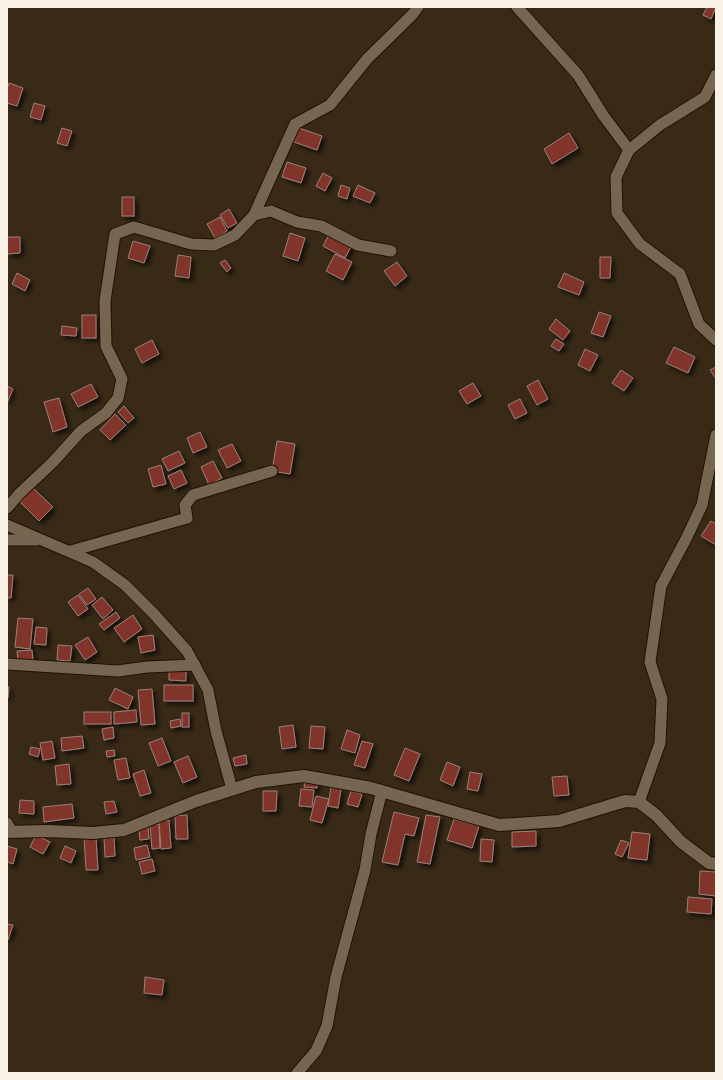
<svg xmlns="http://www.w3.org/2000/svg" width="723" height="1080" font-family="'Space Grotesk',sans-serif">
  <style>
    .building { fill: #81352a; stroke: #9d7f7a; filter: url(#shadow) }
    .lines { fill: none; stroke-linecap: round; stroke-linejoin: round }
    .minor-casing { stroke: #1f1302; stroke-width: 13 }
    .tertiary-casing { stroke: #1f1302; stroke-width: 14 }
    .minor { stroke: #766651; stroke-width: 11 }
    .tertiary { stroke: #766651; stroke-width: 12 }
  </style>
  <defs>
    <filter id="shadow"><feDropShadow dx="3.5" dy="3.5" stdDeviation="2" flood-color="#0009"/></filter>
  </defs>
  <rect width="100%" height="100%" fill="#382a17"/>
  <g class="building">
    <polygon points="707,7 716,7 711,19 703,15"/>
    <polygon points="9,83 23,88 17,106 7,103 7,89"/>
    <polygon points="34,103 45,106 41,120 30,117"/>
    <polygon points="62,128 72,131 67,146 57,143"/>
    <polygon points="299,128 322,136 317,150 294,142"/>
    <polygon points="569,133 578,148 552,164 544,149"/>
    <polygon points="287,162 306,168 301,183 282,177"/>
    <polygon points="323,173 332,178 325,191 316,186"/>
    <polygon points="341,185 350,188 347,199 338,196"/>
    <polygon points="358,185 375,193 370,203 353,196"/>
    <rect x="122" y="197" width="12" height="19"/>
    <polygon points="229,209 237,223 228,228 220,215"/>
    <polygon points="220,217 227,231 215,238 207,224"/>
    <polygon points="290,233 305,238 298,261 283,256"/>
    <polygon points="330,233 352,245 345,258 323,246"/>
    <polygon points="7,237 20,237 20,253 7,254"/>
    <polygon points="133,241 150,246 144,263 128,258"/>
    <polygon points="335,254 352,262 343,280 326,271"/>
    <polygon points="178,255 191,257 189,278 175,276"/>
    <polygon points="600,257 611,257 610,278 600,278"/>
    <polygon points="225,260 231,268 227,272 220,263"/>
    <polygon points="397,262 407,276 395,286 384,271"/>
    <polygon points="17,273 30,280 25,291 12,284"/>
    <polygon points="564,273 584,282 579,295 558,287"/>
    <polygon points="599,312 611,316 603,337 591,333"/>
    <rect x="82" y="315" width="14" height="23"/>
    <polygon points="556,319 570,331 563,340 549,329"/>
    <polygon points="62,326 77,328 76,336 61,335"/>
    <polygon points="556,339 564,344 559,351 551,346"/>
    <polygon points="152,340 159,354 142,363 135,349"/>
    <polygon points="674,347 695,357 688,373 666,363"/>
    <polygon points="585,349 598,355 590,371 578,365"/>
    <polygon points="716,367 716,379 710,370"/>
    <polygon points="621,370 633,378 624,391 612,383"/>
    <polygon points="538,380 548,399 537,405 527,386"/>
    <polygon points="473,383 481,396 467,404 459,391"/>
    <polygon points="91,384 98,397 78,407 71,394"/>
    <polygon points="7,386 13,389 7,403"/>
    <polygon points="59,398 67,427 53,432 44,402"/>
    <polygon points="520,399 527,413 515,419 508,405"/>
    <polygon points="124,406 134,418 128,423 118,412"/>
    <polygon points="115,414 126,425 110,440 100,430"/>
    <polygon points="200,432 207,447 193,453 187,438"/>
    <polygon points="277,441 295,444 290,474 272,471"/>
    <polygon points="232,444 241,461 227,468 218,450"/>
    <polygon points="179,451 185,463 168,471 162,459"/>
    <polygon points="213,461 222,478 209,485 201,467"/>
    <polygon points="161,465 166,484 153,487 148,469"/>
    <polygon points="181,470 187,483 174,489 168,476"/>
    <polygon points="33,488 53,507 39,521 20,502"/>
    <polygon points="711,521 716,524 716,545 701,536"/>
    <polygon points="7,575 13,575 11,598 7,598"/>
    <polygon points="88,588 96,599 87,605 79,594"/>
    <polygon points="78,595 88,609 78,616 68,602"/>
    <polygon points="102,597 113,610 103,619 92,605"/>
    <polygon points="116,612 120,618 104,630 99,624"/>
    <polygon points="133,615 142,629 124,642 114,628"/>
    <polygon points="18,618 33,619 30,649 15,647"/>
    <polygon points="36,627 47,628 46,645 34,644"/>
    <polygon points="153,635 155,650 141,653 138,637"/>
    <polygon points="88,637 97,652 85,660 75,645"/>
    <polygon points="58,645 72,646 70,661 57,660"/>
    <polygon points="32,650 33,660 18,661 17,651"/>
    <polygon points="169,669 186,670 186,681 169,680"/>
    <rect x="164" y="685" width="29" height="16"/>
    <polygon points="7,687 9,687 8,698 7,698"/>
    <polygon points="115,688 133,697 128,709 109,700"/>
    <polygon points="152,689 155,724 141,725 138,690"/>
    <polygon points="136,710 137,722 114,724 114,712"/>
    <rect x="84" y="712" width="27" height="12"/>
    <rect x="182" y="713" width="7" height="14"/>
    <polygon points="180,719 181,726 171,728 170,721"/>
    <polygon points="293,725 296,747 282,749 279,727"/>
    <polygon points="311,726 325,727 323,749 309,748"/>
    <polygon points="113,727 114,738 104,740 102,729"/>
    <polygon points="347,730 360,735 355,753 341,749"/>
    <polygon points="82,736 84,748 62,751 61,738"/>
    <polygon points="162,738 171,761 158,766 149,743"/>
    <polygon points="52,741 55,758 43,760 40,743"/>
    <polygon points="362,741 373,744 365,768 354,765"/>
    <polygon points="31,747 40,749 38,757 29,754"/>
    <polygon points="405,748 420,754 409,781 394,775"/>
    <polygon points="114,750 115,756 107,757 106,751"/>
    <polygon points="246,755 247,764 235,766 233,758"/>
    <polygon points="188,756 197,777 183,783 174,762"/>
    <polygon points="126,758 130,778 118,780 114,760"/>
    <polygon points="447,762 460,767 453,786 440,780"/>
    <polygon points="69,764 71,784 57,785 55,766"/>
    <polygon points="144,770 151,793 140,796 133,774"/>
    <polygon points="470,772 482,774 478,791 467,789"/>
    <polygon points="567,776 569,795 554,796 552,777"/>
    <polygon points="305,781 317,782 317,788 304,787"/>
    <polygon points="331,787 341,789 338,808 328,806"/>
    <polygon points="301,789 314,790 312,807 299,806"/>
    <polygon points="263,791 277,791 276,811 263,811"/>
    <polygon points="351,791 362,794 358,807 347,804"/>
    <polygon points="316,796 329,799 322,823 310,820"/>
    <polygon points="20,800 34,801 34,814 19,813"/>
    <polygon points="114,801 117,812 106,814 104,802"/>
    <polygon points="72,804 74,818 44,822 43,807"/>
    <polygon points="394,812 419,818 414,836 405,834 398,865 382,862"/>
    <polygon points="187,815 188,839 176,839 175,816"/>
    <polygon points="426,815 440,817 430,864 417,862"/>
    <polygon points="454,819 479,826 472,848 447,840"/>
    <polygon points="169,820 171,848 161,849 159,821"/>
    <polygon points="159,824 160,848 152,849 150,825"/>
    <polygon points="148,827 149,839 140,840 139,828"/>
    <polygon points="536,831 536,846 512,847 512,832"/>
    <polygon points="632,832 650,834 647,860 628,858"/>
    <polygon points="36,835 50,842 43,854 30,847"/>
    <polygon points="114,836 115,856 105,857 104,837"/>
    <polygon points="84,837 96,837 98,870 86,870"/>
    <polygon points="481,839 494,840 492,862 480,861"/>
    <polygon points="621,840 629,843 622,857 615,854"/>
    <polygon points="147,845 150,857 136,860 134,848"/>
    <polygon points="7,846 17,849 13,864 7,862"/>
    <polygon points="65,846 76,851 71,863 60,858"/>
    <polygon points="152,859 155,871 142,874 139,862"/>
    <polygon points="700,871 716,872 716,896 699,894"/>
    <polygon points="688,897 712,899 711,914 687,912"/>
    <polygon points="7,924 13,925 8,940 7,940"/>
    <polygon points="145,977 164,980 162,995 144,993"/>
  </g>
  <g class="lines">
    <g class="minor-casing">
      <g id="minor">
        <polyline points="517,7 578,75 603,115 629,150"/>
        <polyline points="716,75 705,97 660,125 629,150 616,177 617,213 640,244 680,274 699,324 716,340"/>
        <polyline points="254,215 271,211 297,222 321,226 358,245 391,251"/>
        <polyline points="7,508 19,494 53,462 81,431 106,413 118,398 122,379 106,346 105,301 115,234 134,227 191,244 214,245 235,235 254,215 295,124 330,105 367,59 412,15 418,7"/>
        <polyline points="7,525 93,562 125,585 154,614 187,651 208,690 216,731 232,789"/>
        <polyline points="7,540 36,540"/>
        <polyline points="71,551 187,518 185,505 193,495 272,471"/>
        <polyline points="7,664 118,671 147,667 195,665"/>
        <polyline points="639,802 660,743 662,699 650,662 661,586 687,537 702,505 716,435"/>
        <polyline points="7,823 12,832"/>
        <polyline points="297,1073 316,1051 327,1026 336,977 365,870 371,834 382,791"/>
      </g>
    </g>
    <g class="tertiary-casing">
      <polyline id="tertiary" points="7,832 47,831 93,833 124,830 196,801 256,782 304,776 371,788 499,825 559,821 625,801 639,802 656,815 681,842 709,863 716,864"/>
    </g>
    <use href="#minor" class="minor"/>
    <use href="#tertiary" class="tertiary"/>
  </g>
  <rect width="723" height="1080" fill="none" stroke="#faf1e5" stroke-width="16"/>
</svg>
